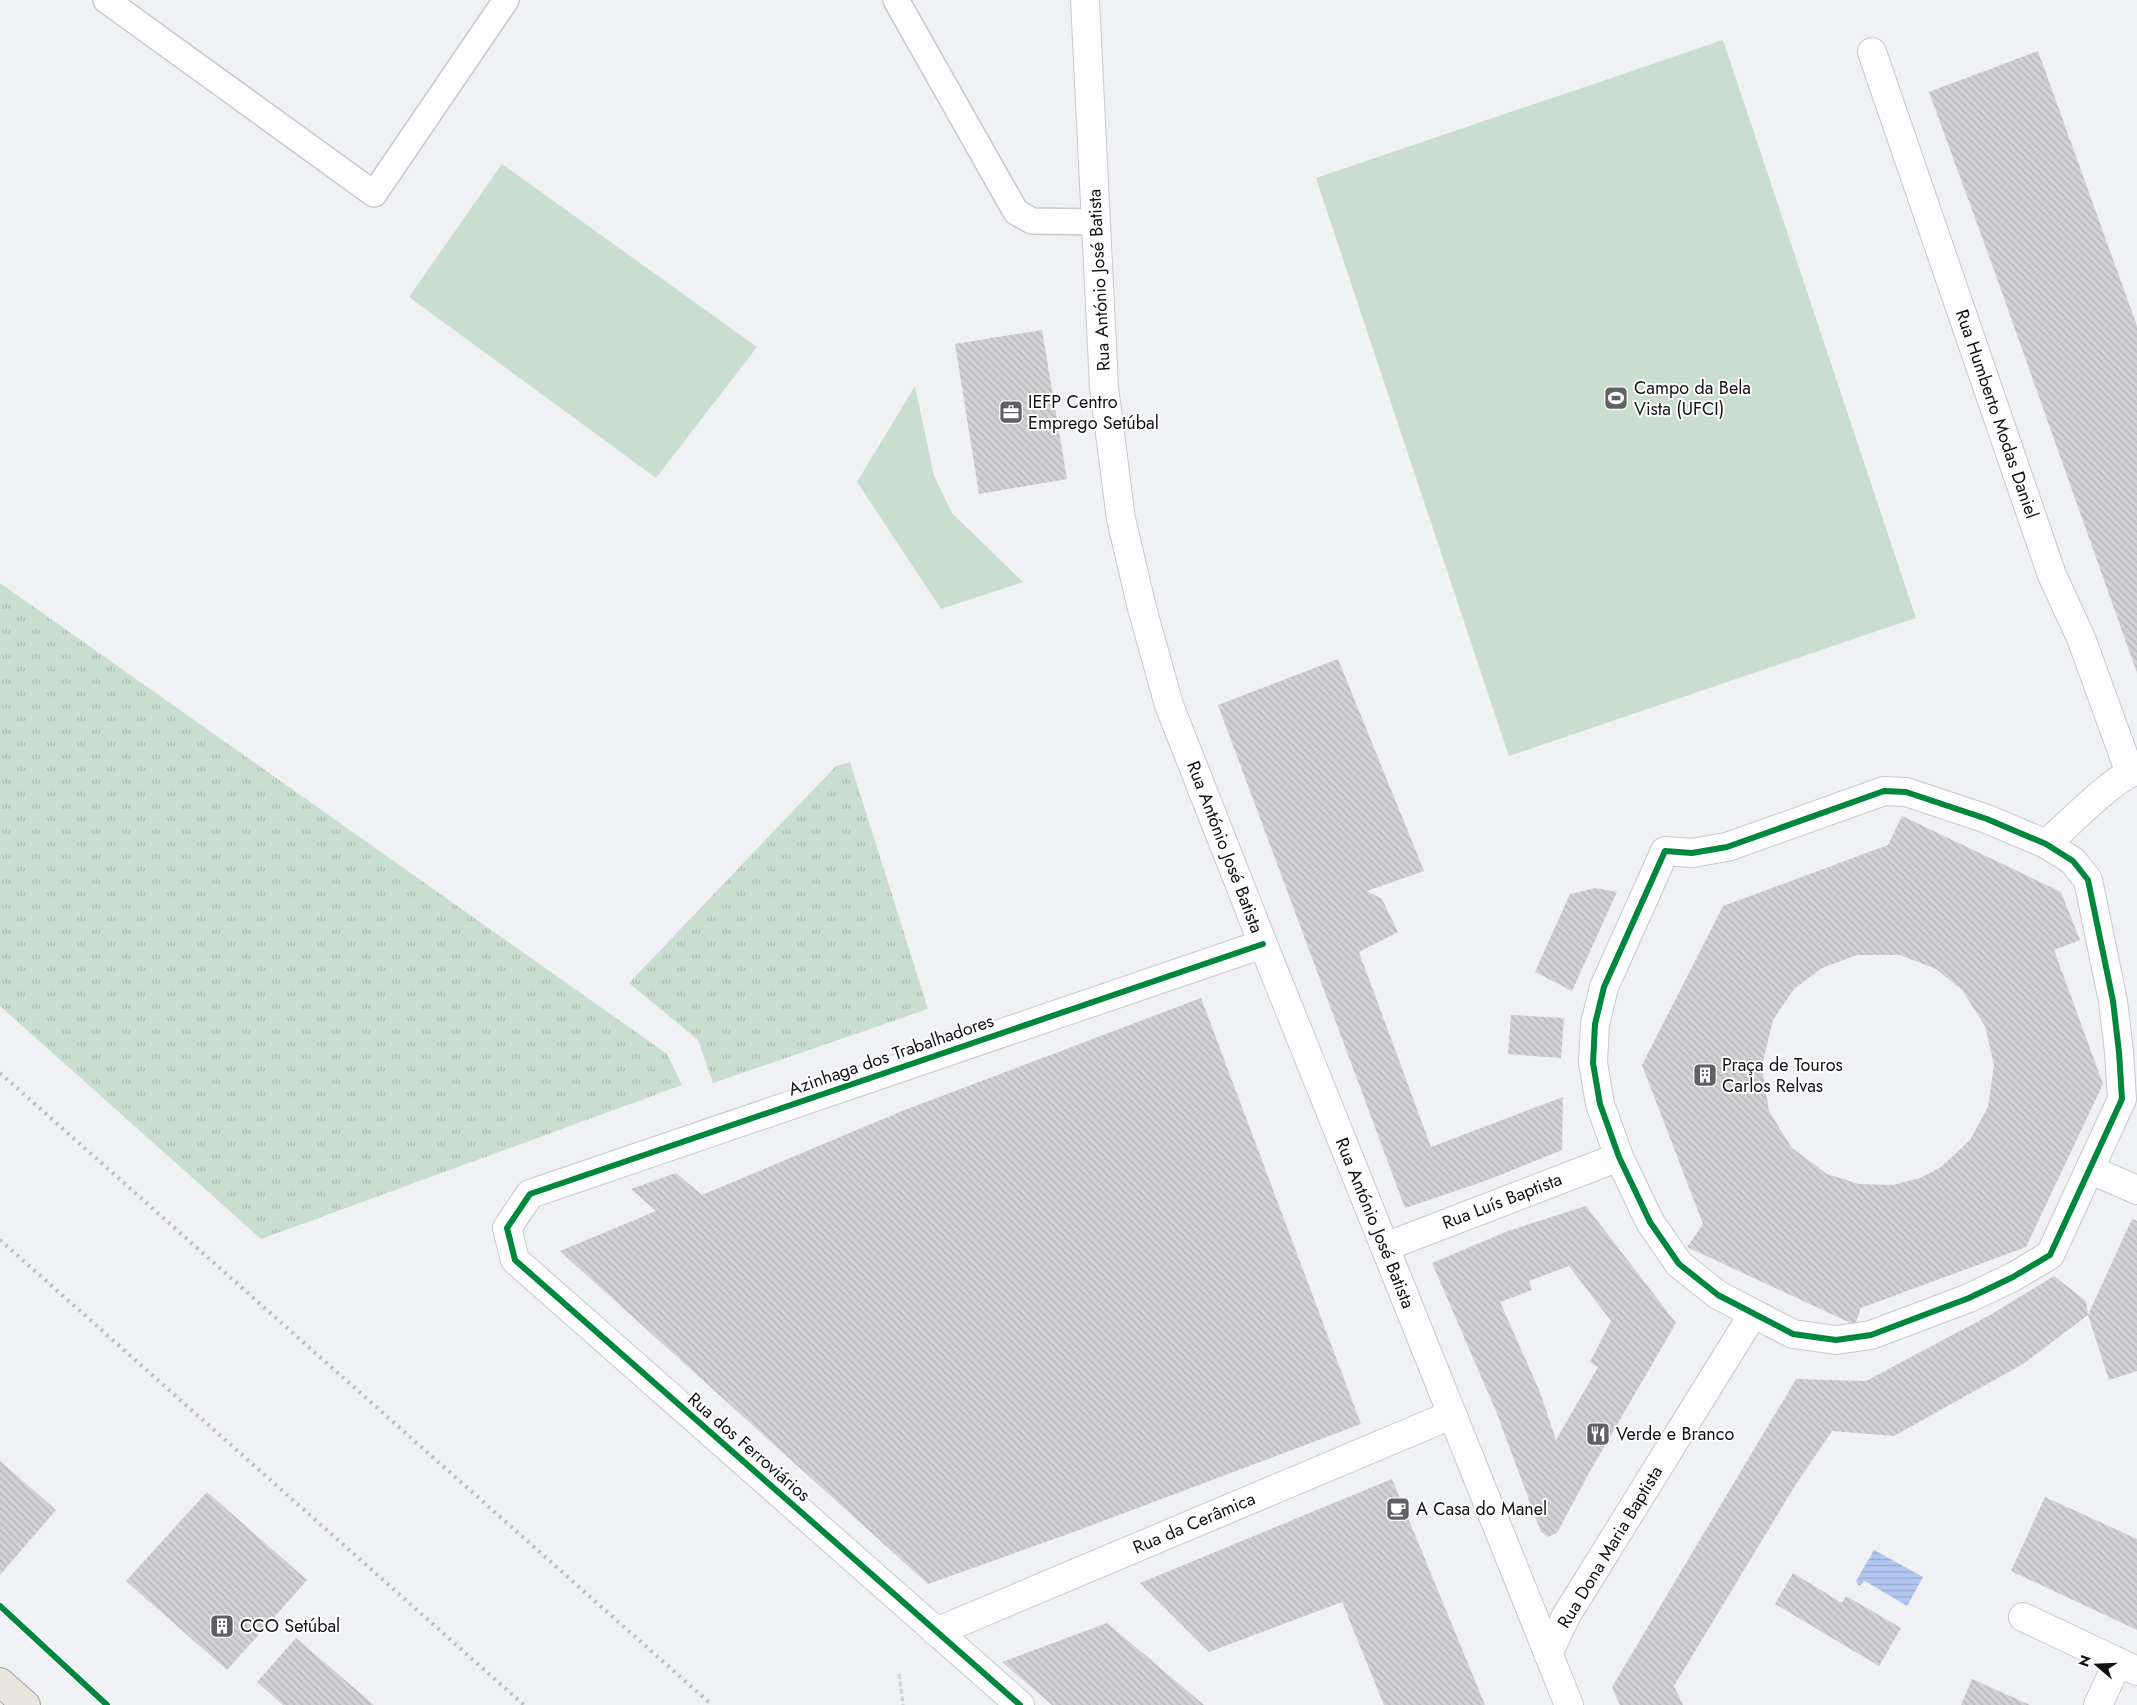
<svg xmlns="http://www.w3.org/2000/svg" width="2137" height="1705" font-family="Jost,sans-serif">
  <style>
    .grass { fill: url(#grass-tufts) }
    .garden { fill: #cadecf }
    .water { fill: url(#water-rules) }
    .building { fill: url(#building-back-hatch); fill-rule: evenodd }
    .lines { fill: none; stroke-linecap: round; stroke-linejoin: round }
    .service-casing { stroke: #c8c9cc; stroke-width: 28 }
    .minor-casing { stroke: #c8c9cc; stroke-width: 30 }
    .secondary-casing { stroke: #c8c9cc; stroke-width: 30 }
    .primary-casing { stroke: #a8a49a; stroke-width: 30 }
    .path { stroke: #d2d2d4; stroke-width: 3; stroke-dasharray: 5 2.5; stroke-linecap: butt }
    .service { stroke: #fdfdfe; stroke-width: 25 }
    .minor { stroke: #fdfdfe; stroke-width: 28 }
    .secondary { stroke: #fdfdfe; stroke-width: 28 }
    .primary { stroke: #e9e6e0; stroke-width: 28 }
    .rail { stroke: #bebebf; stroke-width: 4; stroke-dasharray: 2.5 5; stroke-linecap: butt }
    .cycleway-casing { stroke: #fefefe; stroke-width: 9 }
    .cycleway { stroke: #00873e; stroke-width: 6 }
    .labels { text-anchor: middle; stroke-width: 4; stroke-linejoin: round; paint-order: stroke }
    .street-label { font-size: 18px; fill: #111214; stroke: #fefefe }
    .poi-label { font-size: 18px; fill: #111214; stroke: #fefefe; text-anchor: start }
  </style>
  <defs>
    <pattern id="grass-tufts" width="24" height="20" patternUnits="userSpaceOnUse" patternTransform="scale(1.25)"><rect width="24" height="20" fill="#cadecf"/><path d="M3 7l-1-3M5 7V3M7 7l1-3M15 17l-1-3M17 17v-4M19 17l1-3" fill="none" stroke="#acbdb1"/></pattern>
    <pattern id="water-rules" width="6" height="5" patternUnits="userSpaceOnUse" patternTransform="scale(1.25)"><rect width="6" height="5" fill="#b2c6ef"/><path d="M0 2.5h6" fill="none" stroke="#98a9cc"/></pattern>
    <pattern id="building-back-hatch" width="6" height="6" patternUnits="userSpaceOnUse" patternTransform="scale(1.25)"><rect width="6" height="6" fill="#d2d2d5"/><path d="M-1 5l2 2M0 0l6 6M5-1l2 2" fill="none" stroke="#b3b3b6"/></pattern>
  </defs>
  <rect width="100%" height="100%" fill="#f0f1f5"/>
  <g class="grass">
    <polygon points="0,583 667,1054 682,1085 261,1239 0,1006"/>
    <polygon points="850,762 928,1009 713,1083 698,1040 629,983 836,766"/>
  </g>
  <g class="garden">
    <polygon points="1723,40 1916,618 1509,756 1316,178"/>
    <polygon points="502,164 757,347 656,478 409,297"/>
    <polygon points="915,386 934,476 952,513 1023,582 941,609 857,482"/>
  </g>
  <polygon class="water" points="1874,1550 1923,1577 1907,1606 1865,1581 1859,1586 1856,1581"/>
  <g class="building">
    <polygon points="2038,51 2137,326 2137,673 1994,270 1929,92"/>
    <polygon points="1042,330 1067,479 979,494 955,344"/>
    <polygon points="1338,659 1424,871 1367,891 1382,899 1398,932 1359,952 1431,1147 1563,1097 1562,1150 1488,1180 1405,1208 1218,705"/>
    <path d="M1902,816l159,76 19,48 -26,10 49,134 -77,163 -165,61 -6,17 -168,-78 16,-23 -61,-159 81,-159 165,-61zM1857,955h43l36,14 26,21 23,36 9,39 -6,42 -18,33 -29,27 -21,11 -27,7 -34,-1 -32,-10 -35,-26 -23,-37 -7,-45 11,-46 21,-31 28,-21z"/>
    <polygon points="1596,888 1617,892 1572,991 1535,972 1570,894"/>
    <polygon points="1201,998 1361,1424 1071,1533 928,1584 560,1251 656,1211 631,1189 676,1173 702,1195 902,1111"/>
    <polygon points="1511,1015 1564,1018 1561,1058 1508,1054"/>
    <path d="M1586,1206l90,117 -87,150 -32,60 -9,4 -7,-5 -45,-121 -64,-148 76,-32zM1569,1266l42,55 -21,41 8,5 -42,73 -16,-48 -40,-90 32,-12 -3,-9z"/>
    <polygon points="2132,1219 2137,1221 2137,1371 2109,1380 2088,1315 2023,1364 1894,1436 1832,1431 1796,1484 1674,1686 1683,1705 1620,1705 1612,1687 1796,1379 1866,1381 1990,1315 2054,1276 2086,1301 2088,1315"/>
    <polygon points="0,1461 56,1510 0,1575"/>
    <polygon points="1392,1479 1485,1705 1384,1705 1342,1602 1209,1652 1140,1583"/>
    <polygon points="207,1492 307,1580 227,1670 126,1581"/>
    <polygon points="2045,1497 2137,1539 2137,1630 2011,1571"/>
    <polygon points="1793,1573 1842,1603 1846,1596 1901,1628 1879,1666 1775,1604"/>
    <polygon points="1107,1623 1204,1705 1052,1705 1002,1662"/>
    <polygon points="296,1638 374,1705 283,1705 257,1682"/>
    <polygon points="1972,1679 2030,1705 1961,1705"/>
  </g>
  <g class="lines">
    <g class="service-casing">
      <g id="service">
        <polyline points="106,0 374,194 506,0"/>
        <polyline points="896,0 1016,212 1032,221 1096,222"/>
      </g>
    </g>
    <g class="minor-casing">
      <g id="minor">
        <polyline points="1872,52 2052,575 2081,638 2130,773"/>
        <polygon points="1884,791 1906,792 1987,819 2046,844 2073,861 2088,880 2113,1001 2119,1052 2122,1099 2050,1255 2013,1277 1969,1298 1871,1335 1836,1340 1793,1334 1718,1295 1679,1264 1650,1222 1619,1157 1600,1104 1593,1063 1595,1024 1604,987 1665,851 1692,853 1727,847"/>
        <path d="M2046,844c21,-18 67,-66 91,-74"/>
        <polyline points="2091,1170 2137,1190"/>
        <polyline points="1385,1247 1619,1157"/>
        <polyline points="2023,1617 2118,1662"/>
        <polyline points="936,1632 1451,1415"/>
        <polyline points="1548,1654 1566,1616 1753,1314"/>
        <polyline points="1020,1705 515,1260 507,1228 530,1194 1263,944"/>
        <polyline points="2098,1705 2118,1662 2137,1671"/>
      </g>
    </g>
    <g class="secondary-casing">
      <polyline id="secondary" points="1085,0 1104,387 1121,519 1142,608 1169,705 1263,944 1569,1705"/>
    </g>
    <g class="primary-casing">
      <polyline id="primary" points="0,1682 26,1705"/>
    </g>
    <polyline class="path" points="899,1674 903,1705"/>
    <use href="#service" class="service"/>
    <use href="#minor" class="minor"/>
    <use href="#secondary" class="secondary"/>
    <use href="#primary" class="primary"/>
    <g class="rail">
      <polyline points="0,1073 712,1705"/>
      <polyline points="0,1240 524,1705"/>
    </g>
    <g class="cycleway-casing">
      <g id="cycleway">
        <polygon points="1884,791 1906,792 1987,819 2046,844 2073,861 2088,880 2113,1001 2119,1052 2122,1099 2050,1255 2013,1277 1969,1298 1871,1335 1836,1340 1793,1334 1718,1295 1679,1264 1650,1222 1619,1157 1600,1104 1593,1063 1595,1024 1604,987 1665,851 1692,853 1727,847"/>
        <polyline points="0,1606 107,1705"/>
        <polyline points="1020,1705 515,1260 507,1228 530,1194 1263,944"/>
      </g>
    </g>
    <use href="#cycleway" class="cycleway"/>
  </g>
  <defs>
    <g id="stadium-square" transform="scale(1.25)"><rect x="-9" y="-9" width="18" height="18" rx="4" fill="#5f6063" stroke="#fefefe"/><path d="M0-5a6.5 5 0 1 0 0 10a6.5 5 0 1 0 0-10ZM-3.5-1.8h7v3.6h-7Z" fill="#fff"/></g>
    <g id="office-square" transform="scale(1.25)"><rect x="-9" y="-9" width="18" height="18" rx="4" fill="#5f6063" stroke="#fefefe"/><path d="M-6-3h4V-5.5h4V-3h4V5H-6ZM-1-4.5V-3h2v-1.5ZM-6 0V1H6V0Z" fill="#fff"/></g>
    <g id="building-square" transform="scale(1.25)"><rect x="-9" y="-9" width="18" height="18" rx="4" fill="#5f6063" stroke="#fefefe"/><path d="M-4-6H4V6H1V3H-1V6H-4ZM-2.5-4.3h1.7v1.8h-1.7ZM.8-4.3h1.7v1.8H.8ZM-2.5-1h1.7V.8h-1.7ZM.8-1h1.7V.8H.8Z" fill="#fff"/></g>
    <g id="restaurant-square" transform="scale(1.25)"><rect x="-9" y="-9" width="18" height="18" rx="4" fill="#5f6063" stroke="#fefefe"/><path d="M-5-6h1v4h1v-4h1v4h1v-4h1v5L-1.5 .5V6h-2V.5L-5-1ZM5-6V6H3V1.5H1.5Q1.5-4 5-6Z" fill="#fff"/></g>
    <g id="cafe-square" transform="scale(1.25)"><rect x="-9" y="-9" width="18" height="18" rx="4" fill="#5f6063" stroke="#fefefe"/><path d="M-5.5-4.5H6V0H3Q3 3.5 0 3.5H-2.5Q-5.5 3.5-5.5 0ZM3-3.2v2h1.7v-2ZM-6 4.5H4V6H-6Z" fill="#fff"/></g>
  </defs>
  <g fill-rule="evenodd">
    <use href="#stadium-square" x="1616" y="398"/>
    <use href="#office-square" x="1011" y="412"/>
    <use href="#building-square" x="1705" y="1075"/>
    <use href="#restaurant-square" x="1598" y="1434"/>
    <use href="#cafe-square" x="1398" y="1509"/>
    <use href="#building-square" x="222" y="1626"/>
  </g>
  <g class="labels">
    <g class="street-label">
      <text transform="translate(1099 280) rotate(-93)" y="6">Rua António José Batista</text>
      <text transform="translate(1997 414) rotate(71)" y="6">Rua Humberto Modas Daniel</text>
      <text transform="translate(1225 847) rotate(69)" y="6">Rua António José Batista</text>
      <text transform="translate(891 1055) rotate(-19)" y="6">Azinhaga dos Trabalhadores</text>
      <text transform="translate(1502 1201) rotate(-21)" y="6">Rua Luís Baptista</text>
      <text transform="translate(1375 1223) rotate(68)" y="6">Rua António José Batista</text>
      <text transform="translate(749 1447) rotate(41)" y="6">Rua dos Ferroviários</text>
      <text transform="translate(1194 1523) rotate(-23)" y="6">Rua da Cerâmica</text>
      <text transform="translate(1610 1547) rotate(-59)" y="6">Rua Dona Maria Baptista</text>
    </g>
    <g class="poi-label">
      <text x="1634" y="394">Campo da Bela<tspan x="1634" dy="21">Vista (UFCI)</tspan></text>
      <text x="1028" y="408">IEFP Centro<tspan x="1028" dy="21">Emprego Setúbal</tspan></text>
      <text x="1722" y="1071">Praça de Touros<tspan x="1722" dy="21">Carlos Relvas</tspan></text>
      <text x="1616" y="1440">Verde e Branco</text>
      <text x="1416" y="1515">A Casa do Manel</text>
      <text x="240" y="1632">CCO Setúbal</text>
    </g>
  </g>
  <g transform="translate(2097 1665) rotate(289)" stroke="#fefefe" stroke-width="4" paint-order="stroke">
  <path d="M0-4L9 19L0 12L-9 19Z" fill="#111214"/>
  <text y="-8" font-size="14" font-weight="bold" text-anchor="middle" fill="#111214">N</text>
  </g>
</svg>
